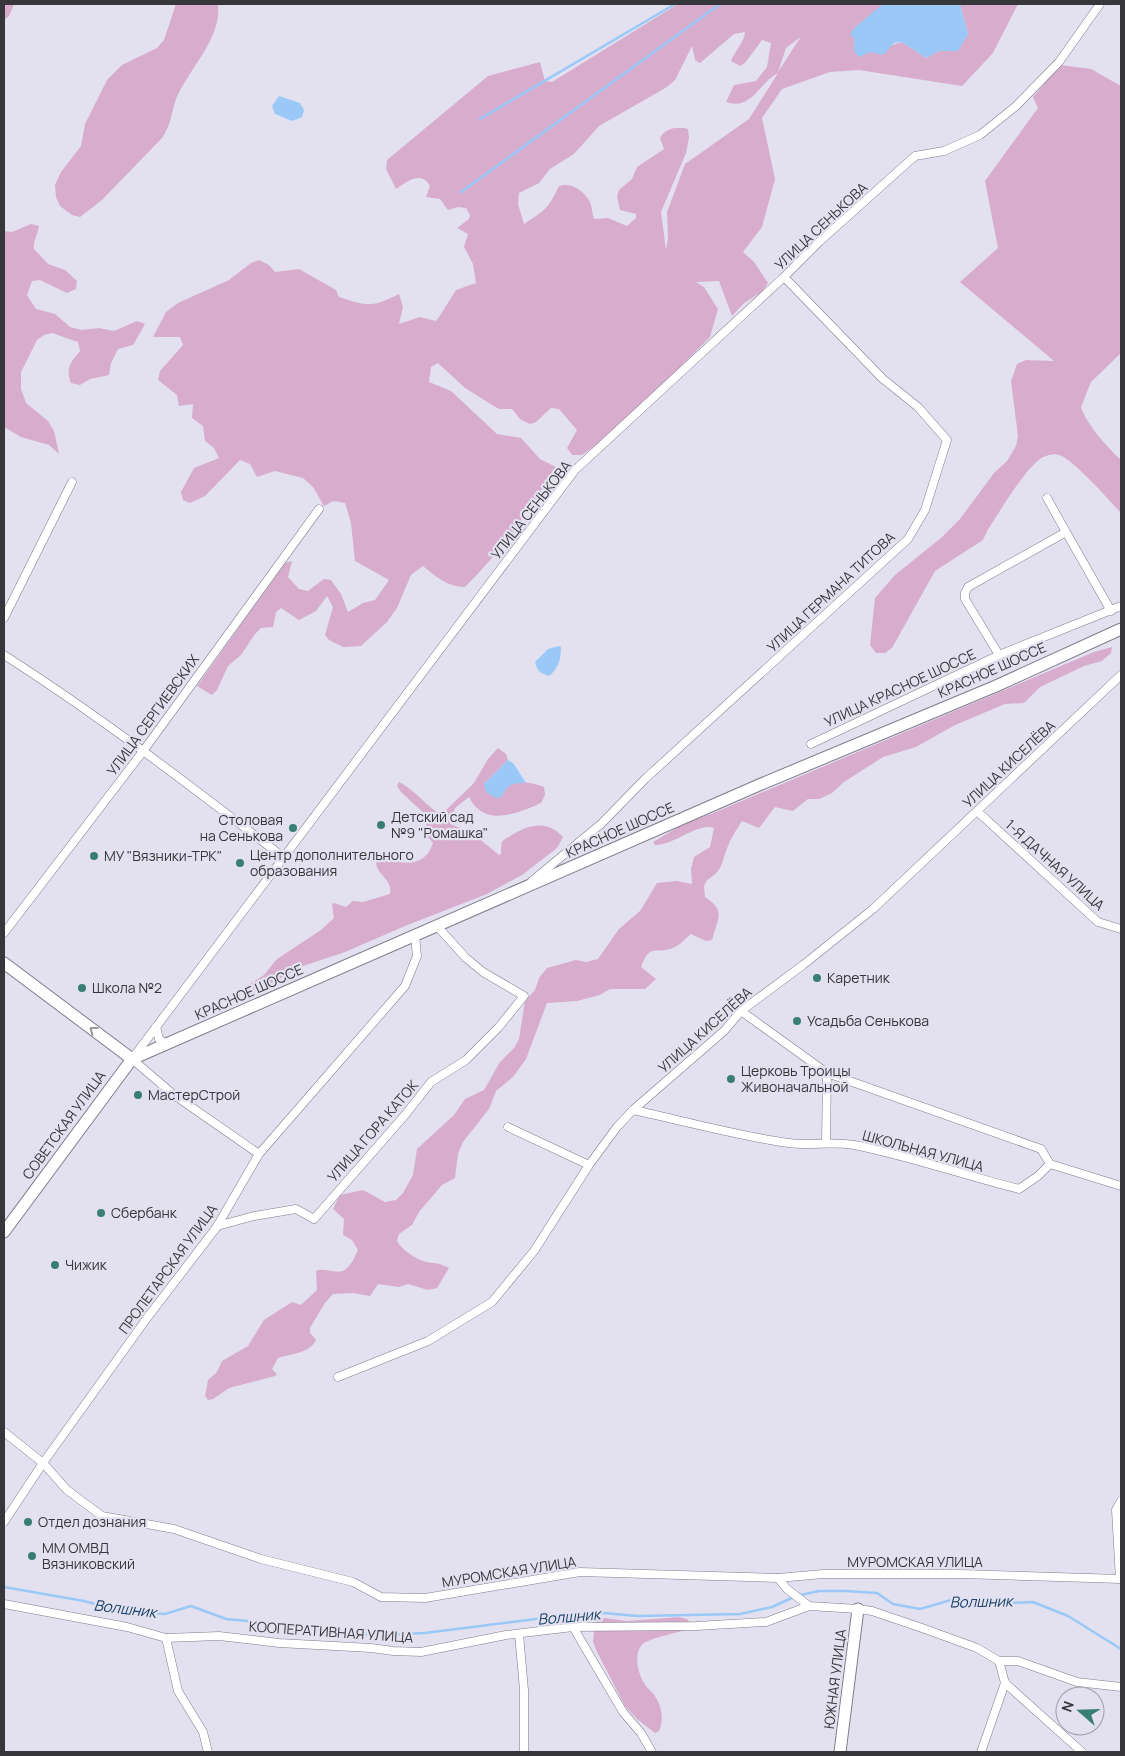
<svg xmlns="http://www.w3.org/2000/svg" width="1125" height="1756" font-family="Manrope,sans-serif">
  <style>
    .green { fill: #d7accd; fill-rule: evenodd }
    .water { fill: #9bc9f7 }
    .lines { fill: none; stroke-linecap: round; stroke-linejoin: round }
    .stream { stroke: #9bc9f7; stroke-width: 2.5 }
    .street-casing { stroke: #7e7c8a; stroke-width: 9 }
    .secondary-casing { stroke: #7e7c8a; stroke-width: 13 }
    .street { stroke: #fff; stroke-width: 8 }
    .secondary { stroke: #fff; stroke-width: 11 }
    .oneway { stroke: #9a9a9d }
    .poi-dot { fill: #387e76; stroke: #e3e1f0; stroke-width: 2 }
    .labels { text-anchor: middle; stroke-width: 4.5; stroke-linejoin: round; paint-order: stroke }
    .street-label { font-size: 14px; fill: #36363b; stroke: #e3e1f0 }
    .poi-label { font-size: 14px; fill: #36363b; stroke: #e3e1f0; text-anchor: start }
    .water-label { font-size: 15px; font-style: italic; fill: #174066; stroke: #e3e1f0 }
  </style>
  <rect width="100%" height="100%" fill="#e3e1f0"/>
  <g class="green">
    <polygon points="4,4 14,4 9,16 4,20"/>
    <path d="M176,4h42c4,35 -29,64 -42,95 -5,15 -5,26 -14,39l-60,62 -22,17 -8,-2 -12,-9 -4,-9 -1,-12 6,-13 20,-26 4,-22 22,-44 15,-15 35,-17 7,-8z"/>
    <path d="M678,4h207l-31,24v10l16,14 32,-10 24,16 13,-7 19,-1 10,-16 -8,-30h58l-25,49 -31,33 -103,-16 -29,2 -48,17 -20,29 13,61 -13,48 -19,25 11,10 14,21 -5,8 -19,12 -12,13 -13,-35 -23,1 8,5 14,22 -8,28 -60,60 -51,46 -17,12h-10l-5,-7 10,-18 -18,-21 -8,-1 -15,14 -6,2 -10,-5 -8,-10h-13l-10,-6 -24,-15 -27,-25 -7,4 -2,15 22,9 46,43 24,4 19,21 16,8c-26,42 -55,85 -91,120 -17,0 -29,-10 -42,-21l-12,9 -14,33 -10,14 -26,24 -18,1 -14,-7 -4,-5 8,-28 -6,-11 -11,15 -17,9 -18,-12 -5,4 -3,15 -12,1 -6,6 -14,21 -13,11 -11,24 -5,5 -15,-9 88,-123 7,-2 -4,16 11,12 9,2 16,-12 7,1 10,14 7,18 15,-9 12,-3 14,-20 -34,-19 -4,-38 -6,-20 -12,-2 -9,5 -11,-19 -10,-9 -28,-7 -18,6 -7,-13 -10,-4 -35,36 -15,7 -7,-3 -2,-8 13,-24 25,-10 -5,-10 -9,-7 -2,-15 -11,-8 1,-14 -14,2 -2,-11 -19,-15 2,-9 23,-26 -3,-8h-27l13,-25 12,-9 51,-23 22,-17 8,-3 10,5 6,7 24,-3 37,21 3,7c28,9 33,11 60,-3l4,13 -4,17 21,-7 16,4 3,-4 17,-27 20,-7 -3,-19 -9,-17 4,-13 -11,-6 12,-9 1,-4 -4,-7 -8,-1 -10,3 -8,-11 -14,-2 4,-11c-9,-16 -23,-4 -34,3l-10,-20 1,-9 101,-84 52,-14 5,19 7,1zM745,32c-1,11 -10,18 -14,29l9,5 5,-3 17,-23 9,3 -4,24 -11,14 -22,4 -8,17c27,9 33,-20 52,-29l-29,46 -64,45 -18,48 1,26 -2,12 -5,-38 25,-59 3,-15 -1,-9c-10,-3 -23,-1 -28,9l4,11 -27,18 -5,12 -13,11 -2,6 3,14 16,4v4l-9,8 -19,-8 -14,1c-2,-5 -2,-12 -4,-17 -6,-11 -19,-20 -31,-16 -11,23 -14,24 -35,38l-6,-20 1,-11 20,-10 11,-14 24,-15 25,-28 68,-39 8,-7 17,-34 3,14 5,3 34,-29zM799,38h1l-22,34 8,-24z"/>
    <path d="M1060,65l31,4 30,17v267l-30,29 -10,25c6,18 26,40 40,53v53c-12,-13 -48,-54 -62,-58 -5,-2 -15,1 -19,4 -15,10 -42,55 -53,72l-4,9 -48,31 -43,77 -7,5h-9l-6,-8 5,-47 20,-23 46,-37 19,-19 34,-46 13,-12 9,-15 2,-10 -7,-55 6,-17 9,-4 28,1 -94,-79 38,-34 -13,-67 53,-73 -5,-11z"/>
    <path d="M31,224l8,2c-1,9 -6,14 -5,23l14,15 17,6 12,11 -1,8 -9,4 -27,-13 -8,1 -5,14 9,14 19,5 15,13 12,3 17,-2 15,3 23,-10 8,3 -12,21 -15,4 -7,14 -2,12 -19,4 -10,6 -9,-2c-6,-15 0,-21 9,-32l-2,-9 -26,-9 -8,2 -7,5 -16,32v17l5,14 22,18 6,10 5,23 -10,-9 -28,-8 -17,-10v-196l8,1z"/>
    <path d="M1112,647l-1,6 -9,8 -18,5 -44,21 -16,16 -19,1 -50,21 -39,22 -33,10 -39,25 -12,11 -13,6h-11l-15,12 -18,-4 -16,21 -17,-7c-5,8 -11,17 -14,25 -7,16 -4,24 -21,34l-3,6 1,11c21,14 13,20 7,43l-6,1 -15,-7c-5,4 -10,10 -16,13 -20,9 -24,-6 -34,20l15,12 -11,10h-35l-10,6 -23,6 -30,2 -21,56 -13,18 -17,14 -7,18 -26,33 -5,12 -3,24 -13,7 -23,27 -7,13 -13,9 -2,7c4,8 20,19 29,21 11,2 11,0 23,6l-12,20 -9,2 -20,-6 -9,3 -21,-3 -8,12 -17,-3 -20,1 -8,9 -15,25v5l6,7c-6,13 -25,14 -38,18l-6,11 5,5 -2,2 -46,12 -16,11 -5,1 -3,-4 3,-16 9,-8 5,-11 26,-15 16,-26 28,-18 9,3 16,-15 -1,-19c9,-5 23,6 31,-3 5,-4 8,-12 11,-18l-6,-10 -9,-5 1,-16 -11,-10 7,-14 23,-5 22,12 11,-2 7,-7 10,-18 4,-26 37,-34 11,-16 19,-9 16,-28 14,-14 5,-9 6,-38 10,-11 4,-12 8,-10 29,-8 10,2 12,-3 21,-30 21,-18 17,-28 20,-2 15,3 -1,-15 3,-12 16,-10 4,-19c-16,-6 -41,18 -59,17l-2,-3 34,-20 24,-8 383,-162z"/>
    <path d="M498,748l8,6 2,6 -24,24 17,13c1,-3 4,-8 6,-11 9,-7 28,-3 37,1l1,8 -4,8c-18,8 -48,22 -65,4 -3,-2 -5,-7 -7,-10l-14,11 -5,16 21,8 28,23 2,-1c0,-3 0,-9 1,-12 2,-3 7,-5 10,-7 17,-11 36,-15 51,2l-6,11 -35,27 -35,19 -82,32 -60,26 -42,14 -43,23 -8,2 -6,-2 5,-6 13,-8 13,-16 44,-29 13,-12 -2,-14 2,-1 12,4 7,-6 10,1 27,-8c3,-12 -9,-17 -13,-27 -1,-3 -1,-6 -1,-9 12,-1 13,3 23,4 17,3 29,-3 34,-19l-8,-10 2,-17 -26,-24 -4,-6 2,-4c16,8 26,23 42,33l33,-32 14,-24z"/>
    <path d="M679,1617l8,2 3,4 -1,4 -4,3c-9,3 -33,8 -41,13 -12,9 -6,32 2,43 3,4 8,7 10,12 6,10 8,22 3,33l-4,2 -18,-14 -12,-13 -29,-56 -3,-9 1,-8 -4,-7 7,-6 8,-2 22,3z"/>
  </g>
  <g class="water">
    <polygon points="883,4 960,4 968,34 958,51 939,51 926,58 902,42 894,43 883,55 870,52 859,57 854,51 854,38 850,35 854,28"/>
    <polygon points="279,96 300,103 304,110 302,117 292,121 275,114 272,106"/>
    <path d="M559,646l2,1c0,11 -2,21 -12,29 -9,-3 -12,-5 -14,-14l13,-13z"/>
    <path d="M508,760l6,4 12,19c-15,0 -17,1 -25,14l-5,1 -10,-6 -2,-8z"/>
  </g>
  <g class="lines">
    <g class="stream">
      <polyline points="480,119 675,4"/>
      <polyline points="461,192 720,4"/>
      <polyline points="4,1587 84,1601 121,1611 165,1614 191,1606 226,1619 268,1623 343,1633 384,1635 425,1633 544,1618 604,1613 637,1616 740,1614 772,1607 796,1596 819,1591 845,1591 877,1593 893,1604 920,1609 951,1600 1007,1603 1033,1602 1068,1616 1121,1649"/>
    </g>
    <g class="street-casing">
      <g id="street">
        <polyline points="1047,498 1066,532"/>
        <polyline points="4,618 72,482"/>
        <path d="M4,655c97,62 188,132 279,202"/>
        <polyline points="999,655 965,599 965,593 968,587 1066,532 1111,611"/>
        <polyline points="811,744 999,655 1121,606"/>
        <polyline points="977,811 1098,922 1121,929"/>
        <polyline points="532,881 601,824 645,779 908,539 925,510 947,440 918,407 883,379 784,277"/>
        <polyline points="4,933 144,750 319,509"/>
        <polyline points="741,1011 827,1073 1041,1149 1050,1164 1121,1186"/>
        <polyline points="156,1027 159,1039 166,1044"/>
        <path d="M633,1110c52,11 104,26 156,33 22,3 44,-2 65,2 56,11 109,30 165,44l19,-13 12,-12"/>
        <polyline points="508,1127 589,1165"/>
        <polyline points="826,1143 827,1073"/>
        <polyline points="259,1154 174,1095 132,1059 575,470 784,277 819,242 915,156 944,151 980,135 1016,106 1059,62 1100,4"/>
        <polyline points="217,1226 254,1216 296,1209 314,1219 405,1115 431,1082 466,1060 498,1028 524,996 483,972 466,958 437,926"/>
        <polyline points="338,1377 428,1341 492,1302 534,1251 589,1165 617,1127 633,1110 724,1031 741,1011 803,965 873,909 1121,675"/>
        <polyline points="4,1432 43,1463 67,1490 102,1516 174,1529 261,1559 353,1582 381,1597 425,1598 580,1572 778,1578 823,1574 961,1574 1121,1579"/>
        <polyline points="4,1522 43,1463 147,1318 216,1228 259,1154 405,986 417,956 415,936"/>
        <polyline points="778,1578 787,1589 809,1606"/>
        <polyline points="1120,1579 1116,1510 1121,1501"/>
        <polyline points="4,1604 127,1627 166,1638 219,1636 279,1643 371,1648 393,1651 421,1652 506,1635 573,1627 696,1626 766,1622 809,1606 858,1609 872,1611 922,1628 977,1648 999,1661 1018,1661 1077,1682 1121,1687"/>
        <polyline points="573,1627 623,1712 641,1733 652,1752"/>
        <polyline points="519,1634 524,1690 524,1752"/>
        <polyline points="166,1638 178,1691 203,1732 208,1752"/>
        <polyline points="999,1661 1005,1683"/>
        <polyline points="1005,1683 1082,1752"/>
        <polyline points="981,1752 1005,1683"/>
      </g>
    </g>
    <g class="secondary-casing">
      <g id="secondary">
        <polyline points="4,963 132,1059"/>
        <polyline points="132,1059 759,785 996,686 1121,629"/>
        <polyline points="4,1232 132,1059"/>
        <polyline points="840,1752 858,1609"/>
      </g>
    </g>
    <use href="#street" class="street"/>
    <use href="#secondary" class="secondary"/>
  </g>
  <defs><path id="oneway-chevron" d="M-2-3.5L2.5 0L-2 3.5" fill="none" stroke-width="1.6" stroke-linecap="round" stroke-linejoin="round" transform="scale(1.25)"/></defs>
  <use class="oneway" href="#oneway-chevron" transform="translate(93 1030) rotate(-143)"/>
  <g class="poi-dot">
    <circle cx="381" cy="825" r="5"/>
    <circle cx="293" cy="828" r="5"/>
    <circle cx="94" cy="856" r="5"/>
    <circle cx="240" cy="863" r="5"/>
    <circle cx="817" cy="978" r="5"/>
    <circle cx="82" cy="988" r="5"/>
    <circle cx="797" cy="1021" r="5"/>
    <circle cx="731" cy="1079" r="5"/>
    <circle cx="138" cy="1095" r="5"/>
    <circle cx="101" cy="1213" r="5"/>
    <circle cx="55" cy="1265" r="5"/>
    <circle cx="28" cy="1522" r="5"/>
    <circle cx="32" cy="1556" r="5"/>
  </g>
  <g class="labels">
    <g class="street-label">
      <text transform="translate(821 226) rotate(-43)" y="5">УЛИЦА СЕНЬКОВА</text>
      <text transform="translate(531 510) rotate(-52)" y="5">УЛИЦА СЕНЬКОВА</text>
      <text transform="translate(831 592) rotate(-43)" y="5">УЛИЦА ГЕРМАНА ТИТОВА</text>
      <text transform="translate(992 670) rotate(-24)" y="5">КРАСНОЕ ШОССЕ</text>
      <text transform="translate(900 688) rotate(-25)" y="5">УЛИЦА КРАСНОЕ ШОССЕ</text>
      <text transform="translate(153 715) rotate(-54)" y="5">УЛИЦА СЕРГИЕВСКИХ</text>
      <text transform="translate(1009 764) rotate(-43)" y="5">УЛИЦА КИСЕЛЁВА</text>
      <text transform="translate(620 830) rotate(-24)" y="5">КРАСНОЕ ШОССЕ</text>
      <text transform="translate(1055 865) rotate(42)" y="5">1-Я ДАЧНАЯ УЛИЦА</text>
      <text transform="translate(249 992) rotate(-24)" y="5">КРАСНОЕ ШОССЕ</text>
      <text transform="translate(705 1030) rotate(-42)" y="5">УЛИЦА КИСЕЛЁВА</text>
      <text transform="translate(64 1125) rotate(-54)" y="5">СОВЕТСКАЯ УЛИЦА</text>
      <text transform="translate(373 1131) rotate(-49)" y="5">УЛИЦА ГОРА КАТОК</text>
      <text transform="translate(923 1151) rotate(15)" y="5">ШКОЛЬНАЯ УЛИЦА</text>
      <text transform="translate(168 1269) rotate(-54)" y="5">ПРОЛЕТАРСКАЯ УЛИЦА</text>
      <text x="915" y="1567">МУРОМСКАЯ УЛИЦА</text>
      <text transform="translate(509 1572) rotate(-9)" y="5">МУРОМСКАЯ УЛИЦА</text>
      <text transform="translate(331 1632) rotate(4)" y="5">КООПЕРАТИВНАЯ УЛИЦА</text>
      <text transform="translate(835 1679) rotate(-83)" y="5">ЮЖНАЯ УЛИЦА</text>
    </g>
    <g class="poi-label">
      <text x="391" y="822">Детский сад<tspan x="391" dy="16">№9 "Ромашка"</tspan></text>
      <text x="283" y="825" text-anchor="end">Столовая<tspan x="283" dy="16">на Сенькова</tspan></text>
      <text x="250" y="860">Центр дополнительного<tspan x="250" dy="16">образования</tspan></text>
      <text x="104" y="861">МУ "Вязники-ТРК"</text>
      <text x="827" y="983">Каретник</text>
      <text x="92" y="993">Школа №2</text>
      <text x="807" y="1026">Усадьба Сенькова</text>
      <text x="741" y="1076">Церковь Троицы<tspan x="741" dy="16">Живоначальной</tspan></text>
      <text x="148" y="1100">МастерСтрой</text>
      <text x="111" y="1218">Сбербанк</text>
      <text x="65" y="1270">Чижик</text>
      <text x="38" y="1527">Отдел дознания</text>
      <text x="42" y="1553">ММ ОМВД<tspan x="42" dy="16">Вязниковский</tspan></text>
    </g>
    <g class="water-label">
      <text transform="translate(981 1602) rotate(-1)" y="5">Волшник</text>
      <text transform="translate(125 1609) rotate(7)" y="5">Волшник</text>
      <text transform="translate(569 1617) rotate(-5)" y="5">Волшник</text>
    </g>
  </g>
  <rect width="1125" height="1756" fill="none" stroke="#36363b" stroke-width="10"/>
  <g transform="translate(1080 1711) rotate(290)"><circle r="24" fill="#e3e1f0" stroke="#9e9da8"/>
  <path d="M0-4L9 19L0 12L-9 19Z" fill="#387e76"/>
  <text y="-8" font-size="14" font-weight="bold" text-anchor="middle" fill="#36363b">N</text>
  </g>
</svg>
